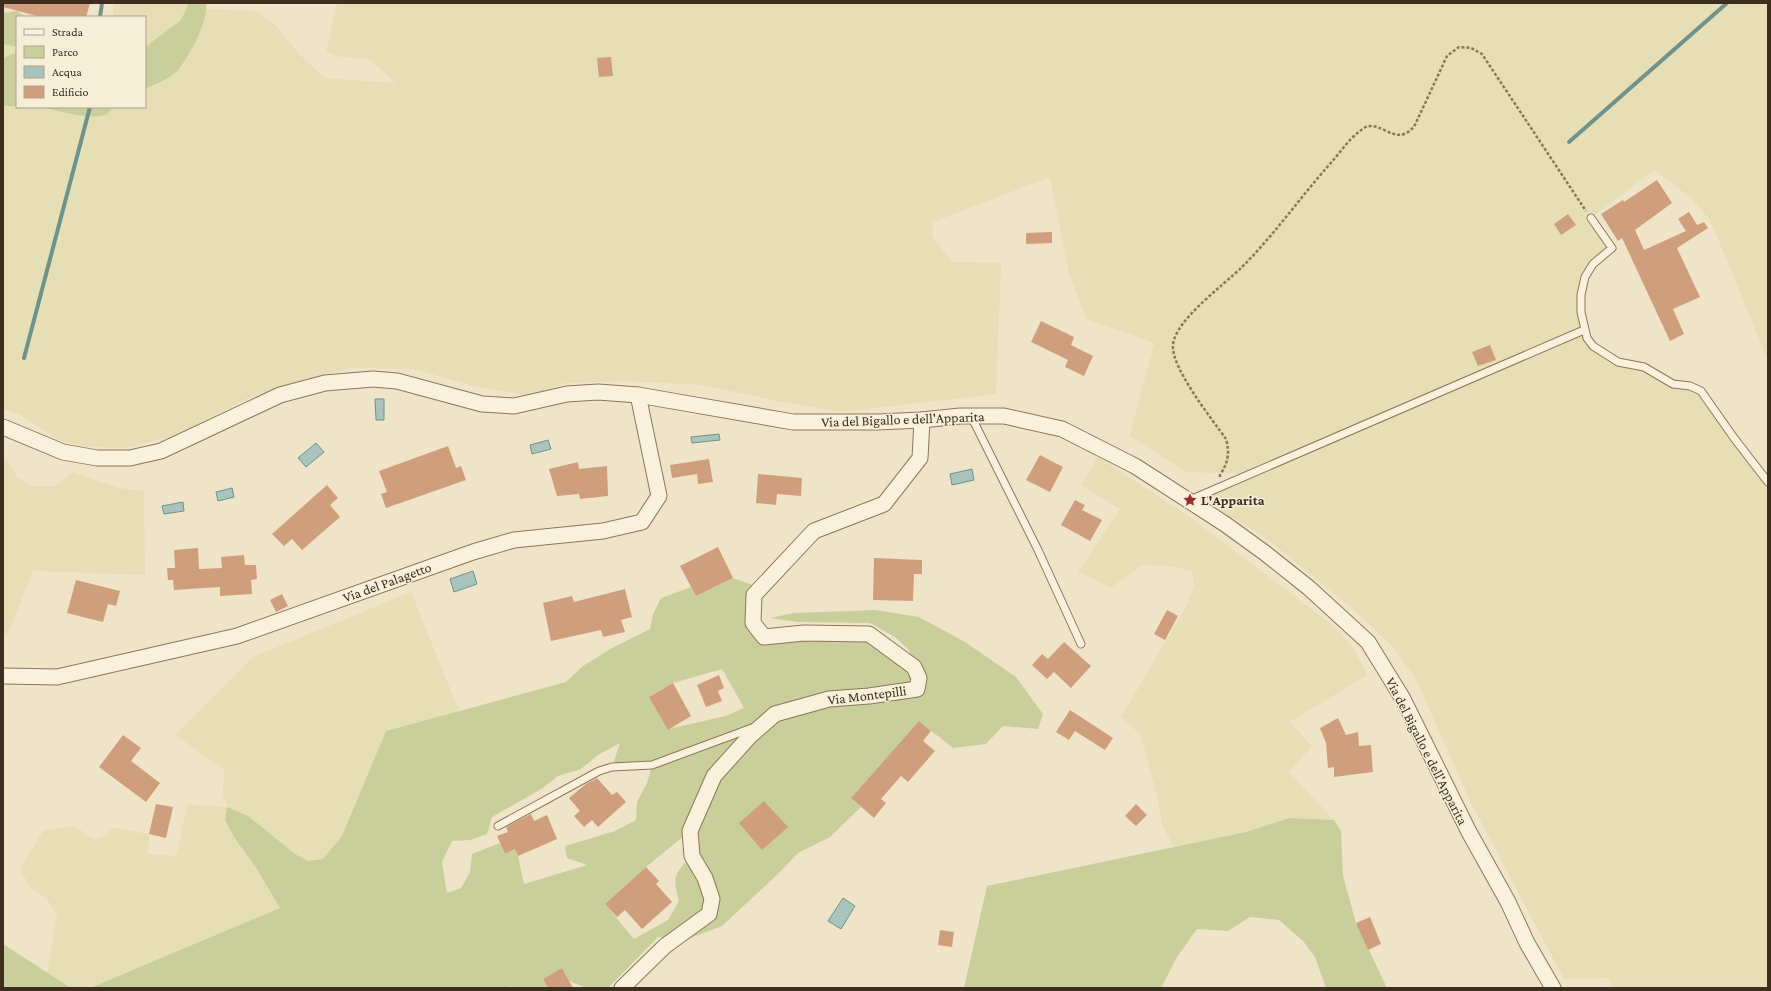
<svg xmlns="http://www.w3.org/2000/svg" width="1771" height="991" font-family="'Crimson Pro',serif">
  <style>
    .farmland { fill: #e6deb5 }
    .green { fill: #c9cf9b; fill-rule: evenodd }
    .water { fill: #a9c4bc; stroke: #6f938a }
    .lines { fill: none; stroke-linecap: round; stroke-linejoin: round }
    .stream { stroke: #6f938a; stroke-width: 4 }
    .building { fill: #cf9f7d }
    .service-casing { stroke: #8d765c; stroke-width: 9 }
    .minor-casing { stroke: #8d765c; stroke-width: 17 }
    .path { stroke: #8d765c; stroke-width: 2.5; stroke-dasharray: 3 2; stroke-linecap: butt }
    .service { stroke: #faf1dc; stroke-width: 7 }
    .minor { stroke: #faf1dc; stroke-width: 15 }
    .labels { text-anchor: middle; stroke-width: 3; stroke-linejoin: round; paint-order: stroke }
    .street-label { font-size: 14px; fill: #3d2e20; stroke: #f7eed8 }
    .poi-label { font-size: 14px; font-weight: bold; fill: #3d2e20; stroke: #f7eed8; text-anchor: start }
  </style>
  <rect width="100%" height="100%" fill="#f0e4c8"/>
  <g class="farmland">
    <polygon points="113,3 189,3 181,20 145,47 145,17 110,17 113,14"/>
    <polygon points="337,3 1768,3 1768,360 1710,220 1691,198 1654,170 1591,218 1612,248 1593,264 1581,295 1584,331 1605,355 1644,367 1665,380 1701,391 1763,474 1768,469 1768,988 1612,988 1608,978 1564,979 1470,801 1416,679 1393,647 1353,609 1267,539 1200,496 1250,474 1186,472 1130,436 1154,343 1086,319 1069,272 1050,177 933,222 932,236 952,262 1001,263 996,394 841,412 781,402 703,385 623,381 565,383 531,396 470,385 413,369 349,368 250,397 176,435 126,448 88,447 59,440 19,414 3,409 3,106 42,107 69,114 107,114 113,107 145,107 145,89 175,72 185,61 201,28 207,9 257,11 276,26 299,54 325,78 395,83 369,59 341,57 326,52"/>
    <polygon points="3,44 17,47 17,52 3,58"/>
    <polygon points="3,457 7,459 17,477 33,486 56,486 73,472 97,481 124,489 144,491 145,575 33,571 7,636 3,636"/>
    <polygon points="1098,457 1194,520 1336,628 1354,649 1367,675 1290,722 1312,746 1289,772 1334,820 1289,818 1246,832 1174,847 1162,825 1158,801 1141,735 1121,717 1185,609 1194,587 1192,571 1169,566 1143,565 1111,588 1078,572 1120,509 1081,485"/>
    <polygon points="411,592 459,711 386,731 342,837 323,859 308,861 295,854 255,866 280,908 90,988 71,988 47,973 57,915 47,899 30,887 20,869 43,831 74,826 94,839 106,835 113,828 149,834 148,854 176,856 188,804 227,807 223,794 224,770 175,735 253,657"/>
  </g>
  <g class="green">
    <path d="M189,3h17c3,17 -18,58 -31,70 -8,7 -20,11 -30,16v-42l36,-27z"/>
    <polygon points="17,11 26,17 17,17 17,47 3,44 3,13"/>
    <polygon points="17,52 17,106 3,106 3,58"/>
    <path d="M42,107h71c-2,2 -4,6 -6,7 -13,7 -52,-3 -65,-7z"/>
    <path d="M733,578l28,10 -7,7 10,42 105,-3 44,32 -4,-16 -14,-13 -25,-14 -72,-1 -28,-4 24,-5 81,-3 44,7 46,25 51,35 27,37 -5,15 -35,-3 -17,18 -33,4 -34,-27 -68,77 10,9 -31,30 -32,16 -20,21 -56,52 -37,14 -27,-3 -50,51h-21l-18,-7 -7,-13 -19,11 5,9h-35l-2,-2 -4,2h-417l190,-80 -25,-42 -19,-26 -11,-20 2,-13 21,9 47,38 13,7 15,-2 19,-23 44,-105 180,-49 17,-16 29,-18 38,-19 3,-15 8,-16 30,-11 5,9zM722,669l22,39 -18,8 -58,13 -18,-33 23,-13zM620,743l-8,24 40,-2 -5,18 -10,19 -1,18 -21,11 -50,15 2,12 20,7 -63,19 -6,-28 -3,-7 -10,5 -5,-11 -28,11 -2,18 -9,16 -14,5 -5,-31 10,-21 19,-1 16,-6 5,-17 51,-29 15,-12 23,-7 17,-14zM690,831l2,25c-18,18 -20,20 -13,45l-11,19 -34,19 -29,-35 41,-37z"/>
    <polygon points="1289,818 1334,820 1341,831 1343,876 1356,923 1387,988 1326,988 1315,957 1303,941 1279,920 1250,917 1228,931 1197,929 1177,957 1161,988 964,988 987,886 1246,832"/>
    <polygon points="3,944 71,988 3,988"/>
  </g>
  <g class="water">
    <polygon points="375,399 384,399 384,420 376,420"/>
    <polygon points="719,434 720,440 692,443 691,437"/>
    <polygon points="548,440 551,449 532,454 530,445"/>
    <polygon points="316,443 324,452 306,467 298,458"/>
    <polygon points="972,469 974,480 952,485 950,474"/>
    <polygon points="232,488 234,497 218,501 216,492"/>
    <polygon points="183,502 184,511 164,514 162,506"/>
    <polygon points="473,571 477,584 454,592 450,579"/>
    <polygon points="843,898 855,906 841,929 828,921"/>
  </g>
  <g class="lines">
    <g class="stream">
      <polyline points="100,17 102,3"/>
      <polyline points="1569,142 1727,3"/>
      <polyline points="24,358 90,107"/>
    </g>
  </g>
  <g class="building">
    <polygon points="3,3 90,3 86,17 41,17 3,7"/>
    <polygon points="611,57 613,76 599,77 597,58"/>
    <polygon points="1657,180 1672,203 1635,230 1644,250 1686,231 1678,219 1689,212 1697,225 1704,222 1708,228 1677,248 1700,297 1673,309 1684,334 1670,341 1622,238 1618,241 1601,214 1623,200 1624,202"/>
    <polygon points="1568,214 1576,225 1561,235 1554,224"/>
    <polygon points="1052,232 1052,243 1026,244 1026,233"/>
    <polygon points="1041,321 1074,337 1071,345 1093,356 1084,376 1065,367 1068,360 1031,342"/>
    <polygon points="1490,345 1496,360 1478,366 1472,352"/>
    <polygon points="448,446 456,468 461,466 466,480 386,508 381,494 387,492 379,471"/>
    <polygon points="1040,455 1063,467 1050,492 1026,480"/>
    <polygon points="709,459 713,482 698,484 697,474 672,478 670,465"/>
    <polygon points="578,462 579,469 607,466 608,496 580,499 579,494 557,496 549,469"/>
    <polygon points="758,474 802,478 801,496 777,494 776,505 756,503"/>
    <polygon points="327,485 338,498 330,505 340,517 302,550 292,539 284,546 272,534"/>
    <polygon points="1075,500 1085,505 1082,510 1102,520 1090,541 1061,525"/>
    <polygon points="718,547 733,578 696,596 680,566"/>
    <polygon points="198,548 199,569 222,568 221,557 244,555 245,565 256,565 257,579 251,580 252,594 220,596 220,587 174,590 173,580 168,580 167,568 175,568 174,550"/>
    <polygon points="874,558 922,560 922,574 914,574 913,601 873,600"/>
    <polygon points="76,580 120,591 116,606 108,604 103,622 67,613"/>
    <polygon points="625,589 632,617 621,620 625,632 603,637 601,630 551,641 543,603 572,596 574,602"/>
    <polygon points="282,594 288,606 276,612 270,600"/>
    <polygon points="1167,610 1178,616 1165,640 1154,634"/>
    <polygon points="1064,642 1091,666 1071,688 1054,672 1047,679 1032,665 1042,654 1048,659"/>
    <polygon points="719,675 724,688 718,691 722,701 706,707 697,685"/>
    <polygon points="673,683 691,716 668,730 649,697"/>
    <polygon points="1070,710 1113,738 1105,750 1075,731 1069,740 1056,732"/>
    <polygon points="1338,718 1346,735 1358,732 1359,746 1371,745 1373,772 1334,777 1334,767 1328,768 1326,743 1320,728"/>
    <polygon points="919,721 931,731 923,741 935,751 908,782 901,776 881,799 886,803 874,818 851,798"/>
    <polygon points="123,735 141,748 131,761 160,783 146,802 99,767"/>
    <polygon points="597,778 612,795 617,792 626,802 598,827 592,820 584,827 574,816 580,811 569,798 586,784"/>
    <polygon points="764,801 788,827 762,850 739,823"/>
    <polygon points="156,804 173,807 166,838 149,834"/>
    <polygon points="1136,804 1147,815 1136,826 1125,816"/>
    <polygon points="531,814 534,821 547,815 557,839 518,856 515,849 505,854 497,836 508,832 506,827"/>
    <polygon points="646,867 659,881 656,884 672,902 642,929 625,910 617,917 605,904"/>
    <polygon points="1370,917 1381,944 1368,950 1356,923"/>
    <polygon points="940,930 954,932 952,947 938,945"/>
    <polygon points="562,968 573,988 548,988 543,979"/>
  </g>
  <g class="lines">
    <g class="service-casing">
      <g id="service">
        <polyline points="1591,218 1612,248 1593,264 1585,277 1581,295 1581,312 1587,338 1593,346 1618,362 1644,367 1673,384 1690,386 1701,391 1734,438 1768,482"/>
        <polyline points="971,416 1038,550 1081,644"/>
        <polyline points="1190,500 1584,330"/>
        <polyline points="498,826 599,771 612,767 652,765 752,728"/>
      </g>
    </g>
    <g class="minor-casing">
      <g id="minor">
        <polyline points="3,427 63,452 97,458 130,458 161,451 280,395 325,383 373,379 397,381 482,404 514,406 567,394 598,392 638,395 793,422 877,422 922,420 960,416 1004,416 1062,429 1135,466 1225,524 1265,553 1309,588 1368,642 1403,699 1469,832 1508,902 1527,943 1553,988"/>
        <polyline points="3,676 57,677 237,636 473,552 514,540 603,531 642,522 659,496 638,395"/>
        <polyline points="622,988 665,946 709,914 712,899 705,878 692,856 690,831 714,776 750,736 775,714 829,699 869,696 917,689 919,678 914,667 869,634 804,633 764,637 753,623 754,595 814,531 884,504 920,458 922,420"/>
      </g>
    </g>
    <path class="path" d="M1220,477v-2c8,-12 10,-22 6,-36 -14,-20 -55,-71 -53,-94 2,-25 51,-60 69,-78 32,-32 57,-68 87,-102 11,-12 20,-27 35,-37 12,-8 28,11 40,6 4,-1 7,-5 10,-7l33,-71 12,-9 12,1 11,6 104,157"/>
    <use href="#service" class="service"/>
    <use href="#minor" class="minor"/>
  </g>
  <defs>
    <g id="sight-bare" transform="scale(1.08)"><path d="M0-6L1.8-2.2L6-1.7L2.9 1.2L3.7 5.4L0 3.3L-3.7 5.4L-2.9 1.2L-6-1.7L-1.8-2.2Z" fill="#9e2a2b" stroke="#f7eed8" stroke-width="2.5" paint-order="stroke"/></g>
  </defs>
  <g fill-rule="evenodd">
    <use href="#sight-bare" x="1190" y="500"/>
  </g>
  <g class="labels">
    <g class="street-label">
      <text transform="translate(903 419) rotate(-2)" y="5">Via del Bigallo e dell'Apparita</text>
      <text transform="translate(387 582) rotate(-20)" y="5">Via del Palagetto</text>
      <text transform="translate(867 695) rotate(-7)" y="5">Via Montepilli</text>
      <text transform="translate(1427 751) rotate(63)" y="5">Via del Bigallo e dell'Apparita</text>
    </g>
    <g class="poi-label">
      <text x="1201" y="505">L'Apparita</text>
    </g>
  </g>
  <rect width="1771" height="991" fill="none" stroke="#3d2e20" stroke-width="8"/>
  <rect x="16" y="16" width="130" height="92" fill="#f7eed8" stroke="#ada18e"/>
  <rect x="24" y="29" width="20" height="6" fill="#faf1dc" stroke="#ada18e"/>
  <text x="52" y="36" font-size="12" fill="#3d2e20">Strada</text>
  <rect x="24" y="46" width="20" height="12" fill="#c9cf9b" stroke="#ada18e"/>
  <text x="52" y="56" font-size="12" fill="#3d2e20">Parco</text>
  <rect x="24" y="66" width="20" height="12" fill="#a9c4bc" stroke="#ada18e"/>
  <text x="52" y="76" font-size="12" fill="#3d2e20">Acqua</text>
  <rect x="24" y="86" width="20" height="12" fill="#cf9f7d" stroke="#ada18e"/>
  <text x="52" y="96" font-size="12" fill="#3d2e20">Edificio</text>
</svg>
